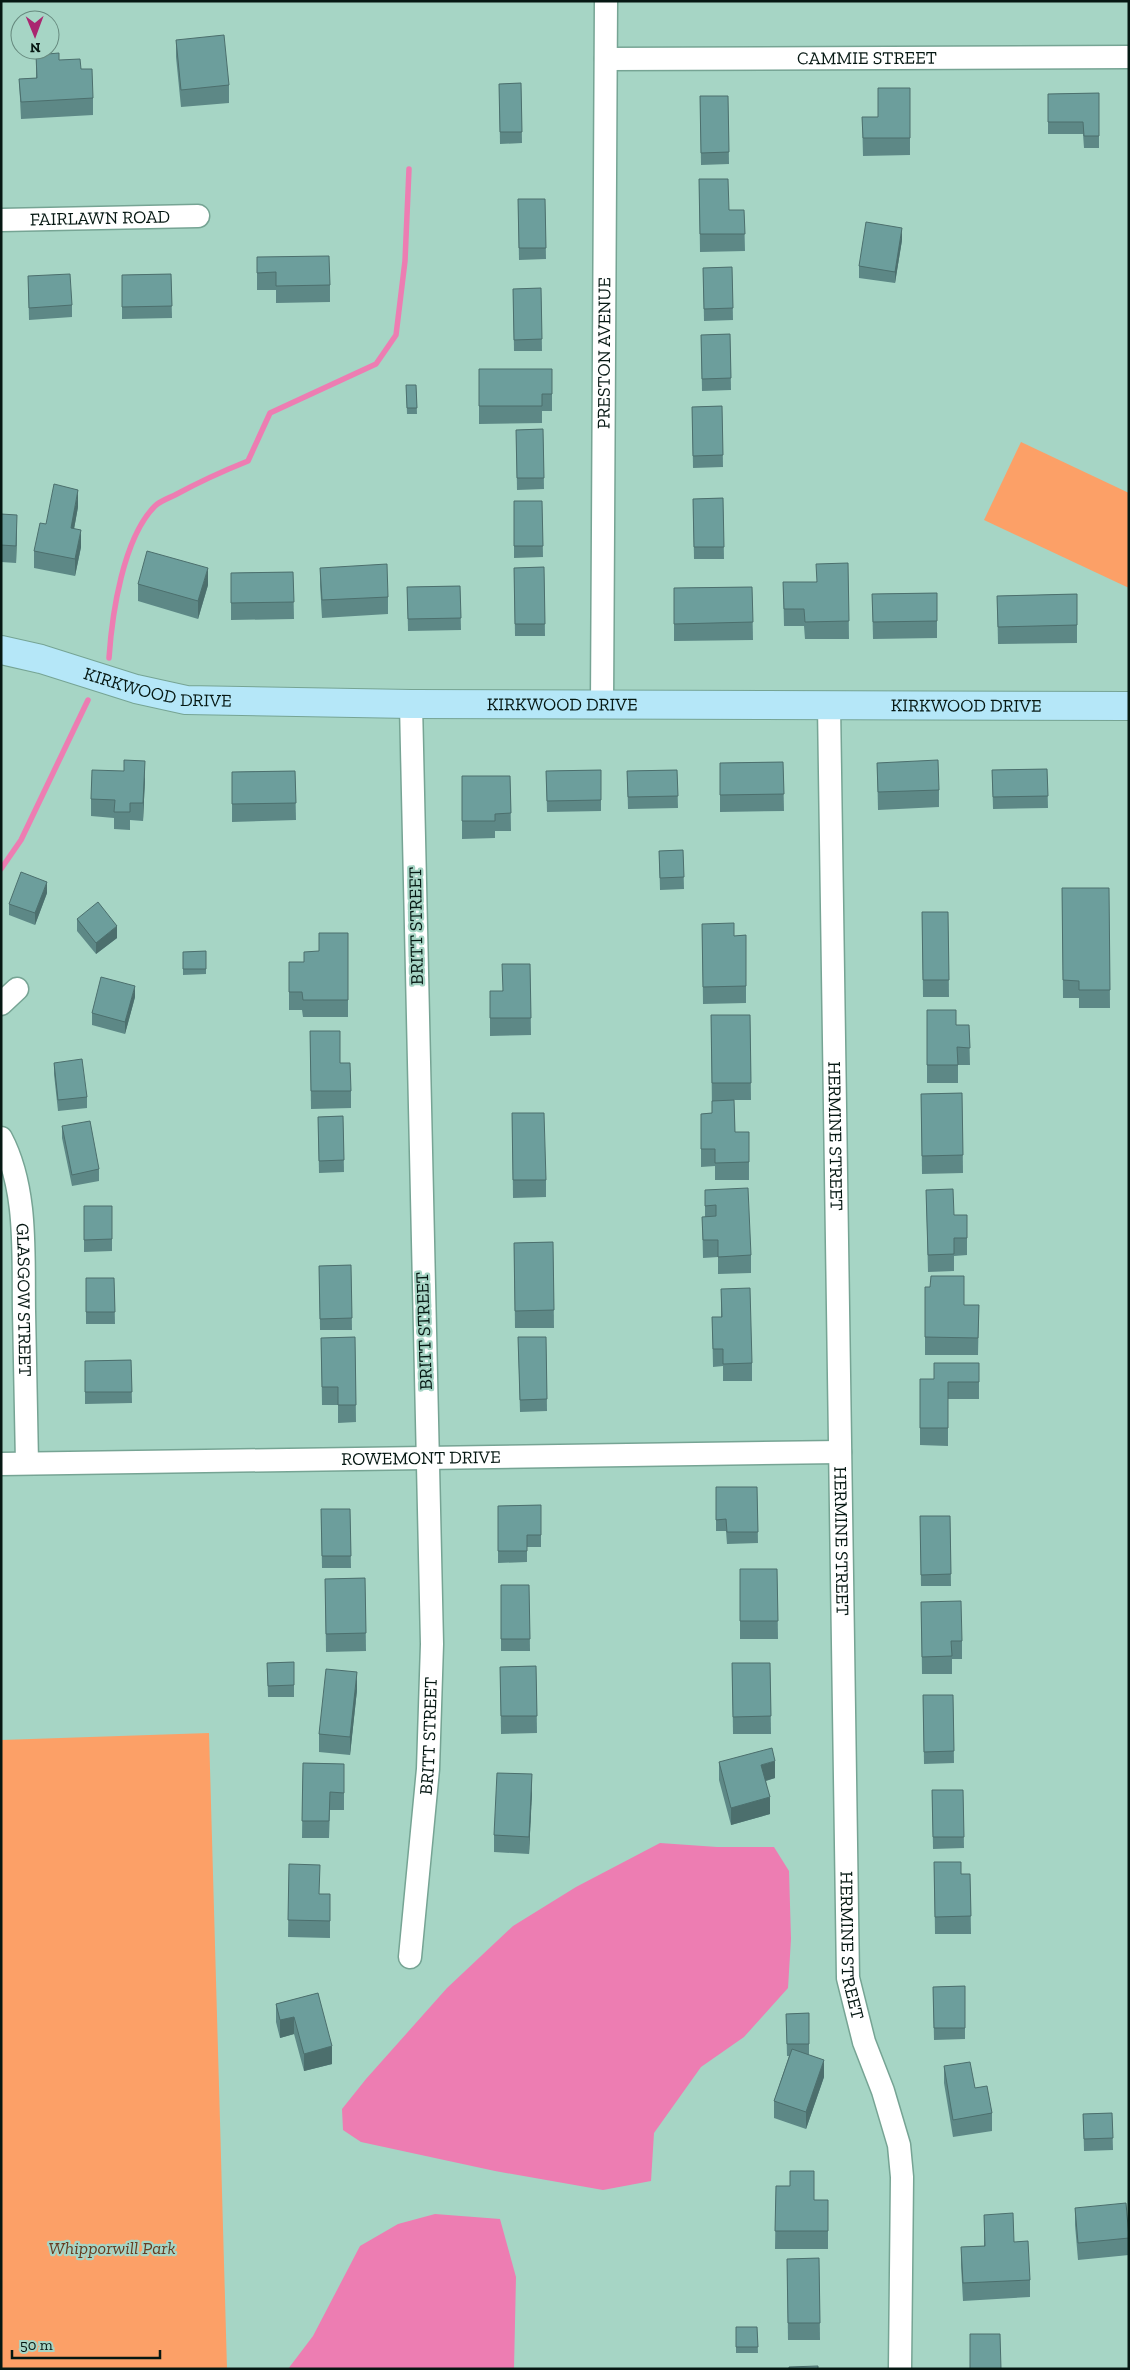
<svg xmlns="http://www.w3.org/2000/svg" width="1130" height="2370" font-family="'Zilla Slab',serif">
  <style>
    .green { fill: #fca067 }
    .water { fill: #ed7db2 }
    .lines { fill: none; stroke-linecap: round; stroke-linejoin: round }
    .stream { stroke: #ed7db2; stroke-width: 5.5 }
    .street-casing { stroke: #76a494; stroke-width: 25 }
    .secondary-casing { stroke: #76a494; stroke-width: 30 }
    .street { stroke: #fff; stroke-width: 22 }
    .secondary { stroke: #b5e7f8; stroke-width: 28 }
    .wall { fill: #5d8886 }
    .shaded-wall { fill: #4c6f6d }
    .building { fill: #6c9e9c; stroke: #4c6f6d }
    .labels { text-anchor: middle; stroke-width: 4.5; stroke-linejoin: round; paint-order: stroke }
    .street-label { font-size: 18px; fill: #061813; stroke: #a6d5c5 }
    .park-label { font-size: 18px; font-style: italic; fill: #663c21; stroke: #a6d5c5 }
  </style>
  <rect width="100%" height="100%" fill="#a6d5c5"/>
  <g class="green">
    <polygon points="1021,442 1129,493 1129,588 984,520"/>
    <polygon points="209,1733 227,2369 1,2369 1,1740"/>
  </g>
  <g class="water">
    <polygon points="660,1843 717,1847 774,1847 789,1871 791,1939 788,1988 744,2037 701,2067 654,2133 651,2181 603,2190 495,2171 361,2142 343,2130 342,2109 366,2079 447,1988 513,1926 576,1887"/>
    <polygon points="435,2214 500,2219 516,2277 514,2369 288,2369 313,2336 360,2246 398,2224"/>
  </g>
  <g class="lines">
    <g class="stream">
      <path d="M109,658c3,-44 14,-120 46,-152 5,-5 14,-8 20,-11 24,-13 48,-24 73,-34l22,-48 106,-49 20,-29 9,-74 4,-92"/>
      <polyline points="1,869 21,840 88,700"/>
    </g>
    <g class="street-casing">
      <g id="street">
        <path id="s1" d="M606,59l523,-2"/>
        <path id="s2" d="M1,220l197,-4"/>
        <path id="s3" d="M602,705l4,-704"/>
        <path id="s4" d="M829,705l19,1273 16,64 19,49 16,54 3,32 -2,192"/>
        <polyline points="1,1004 17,989"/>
        <path id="s5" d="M1,1138c27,51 22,117 23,173 1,51 2,101 3,152"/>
        <path id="s6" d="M1,1464l839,-12"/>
        <path id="s7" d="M410,1957l18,-188 4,-125 -21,-940"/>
      </g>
    </g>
    <g class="secondary-casing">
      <g id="secondary">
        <path id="s8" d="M1,650l40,9 95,30 50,11 225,4 718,2"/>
      </g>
    </g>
    <use href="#street" class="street"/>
    <use href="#secondary" class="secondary"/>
  </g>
  <g class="wall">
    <polygon points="176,40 229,85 229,103 181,107 176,57"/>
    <polygon points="36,55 59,60 81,69 93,98 93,115 21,119 19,79 36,78"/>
    <polygon points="521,83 522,143 500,144 499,84"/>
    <polygon points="910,88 910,155 863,156 862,117 878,117"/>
    <polygon points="1099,93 1099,148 1084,148 1083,134 1048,134 1048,94"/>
    <polygon points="700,96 728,96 729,164 701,165"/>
    <polygon points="699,179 729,210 744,210 745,251 700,252"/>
    <polygon points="518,199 545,199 546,259 519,260"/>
    <polygon points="902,240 895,283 859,278 859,266"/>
    <polygon points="257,257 330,285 330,302 276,303 276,290 257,290"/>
    <polygon points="732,267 733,320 704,321 703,268"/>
    <polygon points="171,274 172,318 122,319 122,275"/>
    <polygon points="28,276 72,305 72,317 29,320"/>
    <polygon points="541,288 542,351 514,351 513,289"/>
    <polygon points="730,334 731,390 702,391 701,335"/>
    <polygon points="479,369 552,369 552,411 542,411 542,423 479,424"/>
    <polygon points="406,385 416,385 417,414 407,414"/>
    <polygon points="722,406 723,467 693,468 692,407"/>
    <polygon points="543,429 544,489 517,490 516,430"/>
    <polygon points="723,498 724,559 694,559 693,499"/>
    <polygon points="514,501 542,501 543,557 514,558"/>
    <polygon points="78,507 74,529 81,547 75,576 34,568 34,551 46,524"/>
    <polygon points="1,514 17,532 16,563 1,562"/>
    <polygon points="848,563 849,639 805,639 804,626 784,626 783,582 816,582"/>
    <polygon points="544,567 545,636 515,636 514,568"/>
    <polygon points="320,568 388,597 388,614 322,618 320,585"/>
    <polygon points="293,572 294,619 231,620 231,573"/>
    <polygon points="138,584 208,585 198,619 138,601"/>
    <polygon points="460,586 461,630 408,631 407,587"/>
    <polygon points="752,587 753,640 674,641 674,588"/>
    <polygon points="937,593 937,638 873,639 872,594"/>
    <polygon points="1077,594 1077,643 998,644 997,596"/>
    <polygon points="783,762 784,811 720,812 720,763"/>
    <polygon points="877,763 939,790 939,807 878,810"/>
    <polygon points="1047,769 1048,808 993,809 992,770"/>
    <polygon points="601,770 601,811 547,812 546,771"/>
    <polygon points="677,770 678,808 628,809 627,771"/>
    <polygon points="295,771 296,820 232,822 232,772"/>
    <polygon points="462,776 510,776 511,831 495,831 495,838 462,839"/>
    <polygon points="145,778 143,821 130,820 130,830 114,829 114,818 91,816 91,799"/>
    <polygon points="683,850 684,889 660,890 659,851"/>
    <polygon points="1062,888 1109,888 1110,1008 1079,1008 1079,998 1063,998"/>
    <polygon points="47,893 35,925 9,915 9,904"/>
    <polygon points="922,912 948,912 949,997 923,997"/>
    <polygon points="77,919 117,938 96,954 77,931"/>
    <polygon points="702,924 734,936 746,935 746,1003 703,1004"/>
    <polygon points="348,933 348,1017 303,1017 302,1010 289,1010 289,962 304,962"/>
    <polygon points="206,951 206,974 183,975 183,952"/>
    <polygon points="530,964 531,1035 490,1036 490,991 502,991"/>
    <polygon points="135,997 125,1034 92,1025 92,1013"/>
    <polygon points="927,1010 956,1025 969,1025 970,1065 958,1065 958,1083 927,1083"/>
    <polygon points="711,1015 750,1015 751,1100 734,1100 735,1132 749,1132 749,1180 715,1180 715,1166 701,1167 701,1114 712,1113"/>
    <polygon points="310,1031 340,1063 351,1091 351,1108 311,1109"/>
    <polygon points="54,1063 87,1097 87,1108 58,1111 54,1074"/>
    <polygon points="962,1093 963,1173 922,1174 921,1094"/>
    <polygon points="512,1113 546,1180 546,1197 513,1198"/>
    <polygon points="343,1116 344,1172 319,1173 318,1117"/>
    <polygon points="62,1126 99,1169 99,1181 72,1186 62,1138"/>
    <polygon points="705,1190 751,1255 751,1273 718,1274 718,1257 703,1258 702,1217 705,1217"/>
    <polygon points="926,1190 954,1215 967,1238 967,1255 954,1256 954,1271 928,1272"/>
    <polygon points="84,1206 112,1206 112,1251 84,1252"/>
    <polygon points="553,1242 554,1328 515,1328 514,1243"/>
    <polygon points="351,1265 352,1330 320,1330 319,1266"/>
    <polygon points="86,1278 114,1278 115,1324 86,1324"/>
    <polygon points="925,1287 930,1287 964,1305 979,1305 978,1355 925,1355"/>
    <polygon points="721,1289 752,1363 752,1381 723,1381 723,1366 713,1367 712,1317 721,1317"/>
    <polygon points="355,1337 356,1422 338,1423 338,1405 322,1405 321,1338"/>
    <polygon points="518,1337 546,1337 547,1411 520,1412"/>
    <polygon points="131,1360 132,1403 85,1404 85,1361"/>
    <polygon points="979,1363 979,1399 948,1399 948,1446 920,1445 920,1379 934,1379"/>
    <polygon points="716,1487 757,1487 758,1543 727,1544 726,1531 716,1531"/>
    <polygon points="541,1505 541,1547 527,1547 527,1562 498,1563 498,1506"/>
    <polygon points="321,1509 350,1509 351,1568 322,1568"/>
    <polygon points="920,1516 950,1516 951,1586 921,1586"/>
    <polygon points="740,1569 777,1569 778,1639 740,1639"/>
    <polygon points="365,1578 366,1651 326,1652 325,1579"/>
    <polygon points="501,1585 529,1585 530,1651 501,1651"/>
    <polygon points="921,1602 962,1641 962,1659 952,1659 952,1674 922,1674"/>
    <polygon points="294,1662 294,1697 268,1697 267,1663"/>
    <polygon points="732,1663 770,1663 771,1734 733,1734"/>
    <polygon points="536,1666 537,1733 501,1734 500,1667"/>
    <polygon points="357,1690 350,1755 319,1752 319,1734"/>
    <polygon points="923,1695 953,1695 954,1763 924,1764"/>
    <polygon points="719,1762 775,1778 766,1781 770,1814 731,1825 719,1780"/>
    <polygon points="303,1763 344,1764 344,1810 330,1810 329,1838 302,1838"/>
    <polygon points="932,1790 963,1790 964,1848 933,1849"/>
    <polygon points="532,1792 529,1854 494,1852 494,1835"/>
    <polygon points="934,1862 961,1874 970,1874 971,1934 935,1934"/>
    <polygon points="289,1864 319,1894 330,1894 330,1938 288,1937"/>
    <polygon points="965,1986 965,2039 934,2040 933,1987"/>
    <polygon points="318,1993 332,2064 304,2071 294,2034 280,2038 276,2022 276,2004"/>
    <polygon points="809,2013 809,2055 824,2077 806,2129 774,2118 774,2101 789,2056 787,2056 786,2014"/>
    <polygon points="944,2066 975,2088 992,2113 992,2131 953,2137 944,2083"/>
    <polygon points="1112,2113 1113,2150 1084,2151 1083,2114"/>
    <polygon points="776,2186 814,2200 828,2200 828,2249 775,2249"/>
    <polygon points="1075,2208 1129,2234 1129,2255 1078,2260 1075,2225"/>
    <polygon points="984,2215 1014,2242 1030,2280 1030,2297 963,2301 961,2265 961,2247 984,2246"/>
    <polygon points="819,2258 820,2340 788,2340 787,2259"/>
    <polygon points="736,2327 757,2327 758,2353 736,2353"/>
  </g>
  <g class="shaded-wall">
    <polygon points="902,228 902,240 895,283 895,272"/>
    <polygon points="78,490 78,507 71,545 71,528"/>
    <polygon points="17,515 17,532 16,563 16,546"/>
    <polygon points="81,530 81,547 75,576 75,559"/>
    <polygon points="208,568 208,585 198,619 198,601"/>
    <polygon points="145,761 145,778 143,821 143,803"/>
    <polygon points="47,882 47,893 35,925 35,913"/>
    <polygon points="117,926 117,938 96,954 96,943"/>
    <polygon points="135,986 135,997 125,1034 125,1022"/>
    <polygon points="357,1672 357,1690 350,1755 350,1737"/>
    <polygon points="775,1761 775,1778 761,1782 761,1765"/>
    <polygon points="532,1774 532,1792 529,1854 529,1837"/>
    <polygon points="770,1797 770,1814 731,1825 731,1808"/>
    <polygon points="294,2017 294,2034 280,2038 280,2020"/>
    <polygon points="332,2046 332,2064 304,2071 304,2054"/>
    <polygon points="824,2060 824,2077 806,2129 806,2112"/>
  </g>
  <g class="building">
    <polygon points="224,35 229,85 181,90 176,40"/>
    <polygon points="59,53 59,60 80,59 81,69 92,69 93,98 21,102 19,79 37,78 36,55"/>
    <polygon points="521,83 522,132 500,132 499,84"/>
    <polygon points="878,88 910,88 910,138 863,138 862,117 878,117"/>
    <polygon points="1099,93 1099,136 1084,136 1083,122 1048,122 1048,94"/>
    <polygon points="700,96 728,96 729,152 701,153"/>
    <polygon points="699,179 728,179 729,210 744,210 745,234 700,234"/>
    <polygon points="518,199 545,199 546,248 519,248"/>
    <polygon points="866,222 902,228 895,272 859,266"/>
    <polygon points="329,256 330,285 276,286 276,272 257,273 257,257"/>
    <polygon points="732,267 733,308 704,309 703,268"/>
    <polygon points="70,274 72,305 29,308 28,276"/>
    <polygon points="171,274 172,306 122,307 122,275"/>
    <polygon points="541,288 542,339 514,340 513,289"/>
    <polygon points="730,334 731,378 702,379 701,335"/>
    <polygon points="479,369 552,369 552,394 542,394 542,406 479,406"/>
    <polygon points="406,385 416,385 417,408 407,408"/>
    <polygon points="722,406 723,455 693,456 692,407"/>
    <polygon points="543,429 544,478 517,478 516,430"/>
    <polygon points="54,484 78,490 71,528 81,530 75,559 34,551 40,523 46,524"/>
    <polygon points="723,498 724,547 694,547 693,499"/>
    <polygon points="514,501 542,501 543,546 514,546"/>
    <polygon points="1,514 17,515 16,546 1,545"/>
    <polygon points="147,551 208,568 198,601 138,584"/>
    <polygon points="848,563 849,621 805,622 804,609 784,609 783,582 817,582 816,564"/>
    <polygon points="387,564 388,597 322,600 320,568"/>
    <polygon points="544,567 545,624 515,624 514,568"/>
    <polygon points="293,572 294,602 231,603 231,573"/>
    <polygon points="460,586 461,618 408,619 407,587"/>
    <polygon points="752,587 753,622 674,624 674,588"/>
    <polygon points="937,593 937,621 873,622 872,594"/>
    <polygon points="1077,594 1077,625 998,627 997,596"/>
    <polygon points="124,760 145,761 143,803 130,803 130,812 114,812 115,800 91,799 92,770 124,771"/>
    <polygon points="938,760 939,790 878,792 877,763"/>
    <polygon points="783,762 784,794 720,795 720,763"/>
    <polygon points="1047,769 1048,796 993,797 992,770"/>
    <polygon points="601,770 601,800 547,801 546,771"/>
    <polygon points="677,770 678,796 628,797 627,771"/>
    <polygon points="295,771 296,803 232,804 232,772"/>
    <polygon points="462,776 510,776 511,813 495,814 495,821 462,821"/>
    <polygon points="683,850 684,877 660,878 659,851"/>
    <polygon points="21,872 47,882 35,913 9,904"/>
    <polygon points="1062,888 1109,888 1110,990 1079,990 1079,981 1063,980"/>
    <polygon points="98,902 117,926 96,943 77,919"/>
    <polygon points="922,912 948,912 949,980 923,980"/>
    <polygon points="734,923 734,936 746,935 746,986 703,987 702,924"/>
    <polygon points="319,933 348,933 348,1000 303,1000 302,992 289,992 289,962 304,962 304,952 319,951"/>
    <polygon points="206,951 206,969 183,969 183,952"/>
    <polygon points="502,964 530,964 531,1018 490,1018 490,991 503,991"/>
    <polygon points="101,977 135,986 125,1022 92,1013"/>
    <polygon points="927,1010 956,1010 956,1025 969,1025 970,1048 957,1047 958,1065 927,1065"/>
    <polygon points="711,1015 750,1015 751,1083 712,1083"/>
    <polygon points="310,1031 340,1031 340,1063 350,1063 351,1091 311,1091"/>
    <polygon points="82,1059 87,1097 58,1100 54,1063"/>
    <polygon points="962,1093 963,1155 922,1156 921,1094"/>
    <polygon points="734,1100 735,1132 749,1132 749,1162 715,1163 715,1149 701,1149 701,1114 712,1113 712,1101"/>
    <polygon points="512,1113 544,1113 546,1180 513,1180"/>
    <polygon points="343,1116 344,1160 319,1161 318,1117"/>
    <polygon points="90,1121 99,1169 72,1175 62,1126"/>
    <polygon points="748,1188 751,1255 718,1257 718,1240 703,1240 702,1217 716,1216 716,1205 705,1206 705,1190"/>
    <polygon points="953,1189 954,1215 967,1215 967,1238 954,1238 954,1254 928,1255 926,1190"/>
    <polygon points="84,1206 112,1206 112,1239 84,1240"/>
    <polygon points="553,1242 554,1310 515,1311 514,1243"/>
    <polygon points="351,1265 352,1318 320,1319 319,1266"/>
    <polygon points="931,1276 964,1276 964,1305 979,1305 978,1338 925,1337 925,1287 930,1287"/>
    <polygon points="86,1278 114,1278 115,1312 86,1312"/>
    <polygon points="750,1288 752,1363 723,1364 723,1349 713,1349 712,1317 722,1317 721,1289"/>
    <polygon points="355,1337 356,1405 338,1405 338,1387 322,1387 321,1338"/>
    <polygon points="518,1337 546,1337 547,1399 520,1400"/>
    <polygon points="131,1360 132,1392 85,1392 85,1361"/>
    <polygon points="934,1363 979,1363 979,1382 948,1382 948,1428 920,1428 920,1379 934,1379"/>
    <polygon points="716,1487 757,1487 758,1532 727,1532 726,1519 716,1520"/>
    <polygon points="541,1505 541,1535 527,1535 527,1551 498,1551 498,1506"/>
    <polygon points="321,1509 350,1509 351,1556 322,1556"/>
    <polygon points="920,1516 950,1516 951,1574 921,1575"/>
    <polygon points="740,1569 777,1569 778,1621 740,1621"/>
    <polygon points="365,1578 366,1633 326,1634 325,1579"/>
    <polygon points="501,1585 529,1585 530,1639 501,1639"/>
    <polygon points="961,1601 962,1641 951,1641 952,1656 922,1657 921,1602"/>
    <polygon points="294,1662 294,1685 268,1686 267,1663"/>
    <polygon points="732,1663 770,1663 771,1716 733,1717"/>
    <polygon points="536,1666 537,1716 501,1716 500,1667"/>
    <polygon points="326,1669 357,1672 350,1737 319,1734"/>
    <polygon points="923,1695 953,1695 954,1751 924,1752"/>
    <polygon points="772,1748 775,1761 761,1765 770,1797 731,1808 719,1762"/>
    <polygon points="303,1763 344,1764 344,1793 330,1792 329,1821 302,1821"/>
    <polygon points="497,1773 532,1774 529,1837 494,1835"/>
    <polygon points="932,1790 963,1790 964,1837 933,1837"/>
    <polygon points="934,1862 961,1862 961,1874 970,1874 971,1916 935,1917"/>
    <polygon points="289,1864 320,1865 319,1894 330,1894 330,1921 288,1920"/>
    <polygon points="965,1986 965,2028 934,2028 933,1987"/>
    <polygon points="318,1993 332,2046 304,2054 294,2017 280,2020 276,2004"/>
    <polygon points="809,2013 809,2044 787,2044 786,2014"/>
    <polygon points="792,2049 824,2060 806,2112 774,2101"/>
    <polygon points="970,2062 975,2088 987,2086 992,2113 953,2120 944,2066"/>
    <polygon points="1112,2113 1113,2138 1084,2139 1083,2114"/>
    <polygon points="790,2171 814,2171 814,2200 828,2200 828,2231 775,2231 776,2186 790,2186"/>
    <polygon points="1126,2203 1129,2238 1078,2243 1075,2208"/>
    <polygon points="1013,2213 1014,2242 1028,2241 1030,2280 963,2283 961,2247 985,2246 984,2215"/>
    <polygon points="819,2258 820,2323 788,2323 787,2259"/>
    <polygon points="736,2327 757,2327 758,2347 736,2347"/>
    <polygon points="970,2334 1000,2334 1001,2369 970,2369"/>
    <polygon points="818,2366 818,2369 789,2369 789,2367"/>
  </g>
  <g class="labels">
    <g class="street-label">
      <text dy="6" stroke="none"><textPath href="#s1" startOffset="261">CAMMIE STREET</textPath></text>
      <text dy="6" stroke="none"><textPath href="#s2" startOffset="99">FAIRLAWN ROAD</textPath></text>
      <text dy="6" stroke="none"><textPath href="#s3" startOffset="352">PRESTON AVENUE</textPath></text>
      <text dy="6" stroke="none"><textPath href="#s8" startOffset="162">KIRKWOOD DRIVE</textPath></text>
      <text dy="6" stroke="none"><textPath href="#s8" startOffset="568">KIRKWOOD DRIVE</textPath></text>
      <text dy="6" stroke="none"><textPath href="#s8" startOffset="972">KIRKWOOD DRIVE</textPath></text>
      <text transform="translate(416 926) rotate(-91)" y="6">BRITT STREET</text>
      <text dy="6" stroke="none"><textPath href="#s4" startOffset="431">HERMINE STREET</textPath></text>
      <text dy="6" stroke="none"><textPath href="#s5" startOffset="165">GLASGOW STREET</textPath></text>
      <text transform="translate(424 1331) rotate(-92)" y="6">BRITT STREET</text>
      <text dy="6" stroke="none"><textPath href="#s6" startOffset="420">ROWEMONT DRIVE</textPath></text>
      <text dy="6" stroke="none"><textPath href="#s4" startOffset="836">HERMINE STREET</textPath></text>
      <text dy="6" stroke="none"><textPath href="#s7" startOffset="222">BRITT STREET</textPath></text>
      <text dy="6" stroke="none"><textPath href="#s4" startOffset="1241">HERMINE STREET</textPath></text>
    </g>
    <g class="park-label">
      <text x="112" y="2254">Whipporwill Park</text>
    </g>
  </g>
  <rect width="1130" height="2370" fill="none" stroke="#061813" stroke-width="5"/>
  <g transform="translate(35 35) rotate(179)"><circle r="24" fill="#a6d5c5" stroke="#66897e"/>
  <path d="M0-4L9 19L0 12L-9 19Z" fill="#aa2670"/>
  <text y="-8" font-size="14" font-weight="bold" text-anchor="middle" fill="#061813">N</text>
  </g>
  <path d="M12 2350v8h148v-8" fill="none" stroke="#061813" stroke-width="2.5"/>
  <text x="20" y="2350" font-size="15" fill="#061813" stroke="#a6d5c5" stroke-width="4" paint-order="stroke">50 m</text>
</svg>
